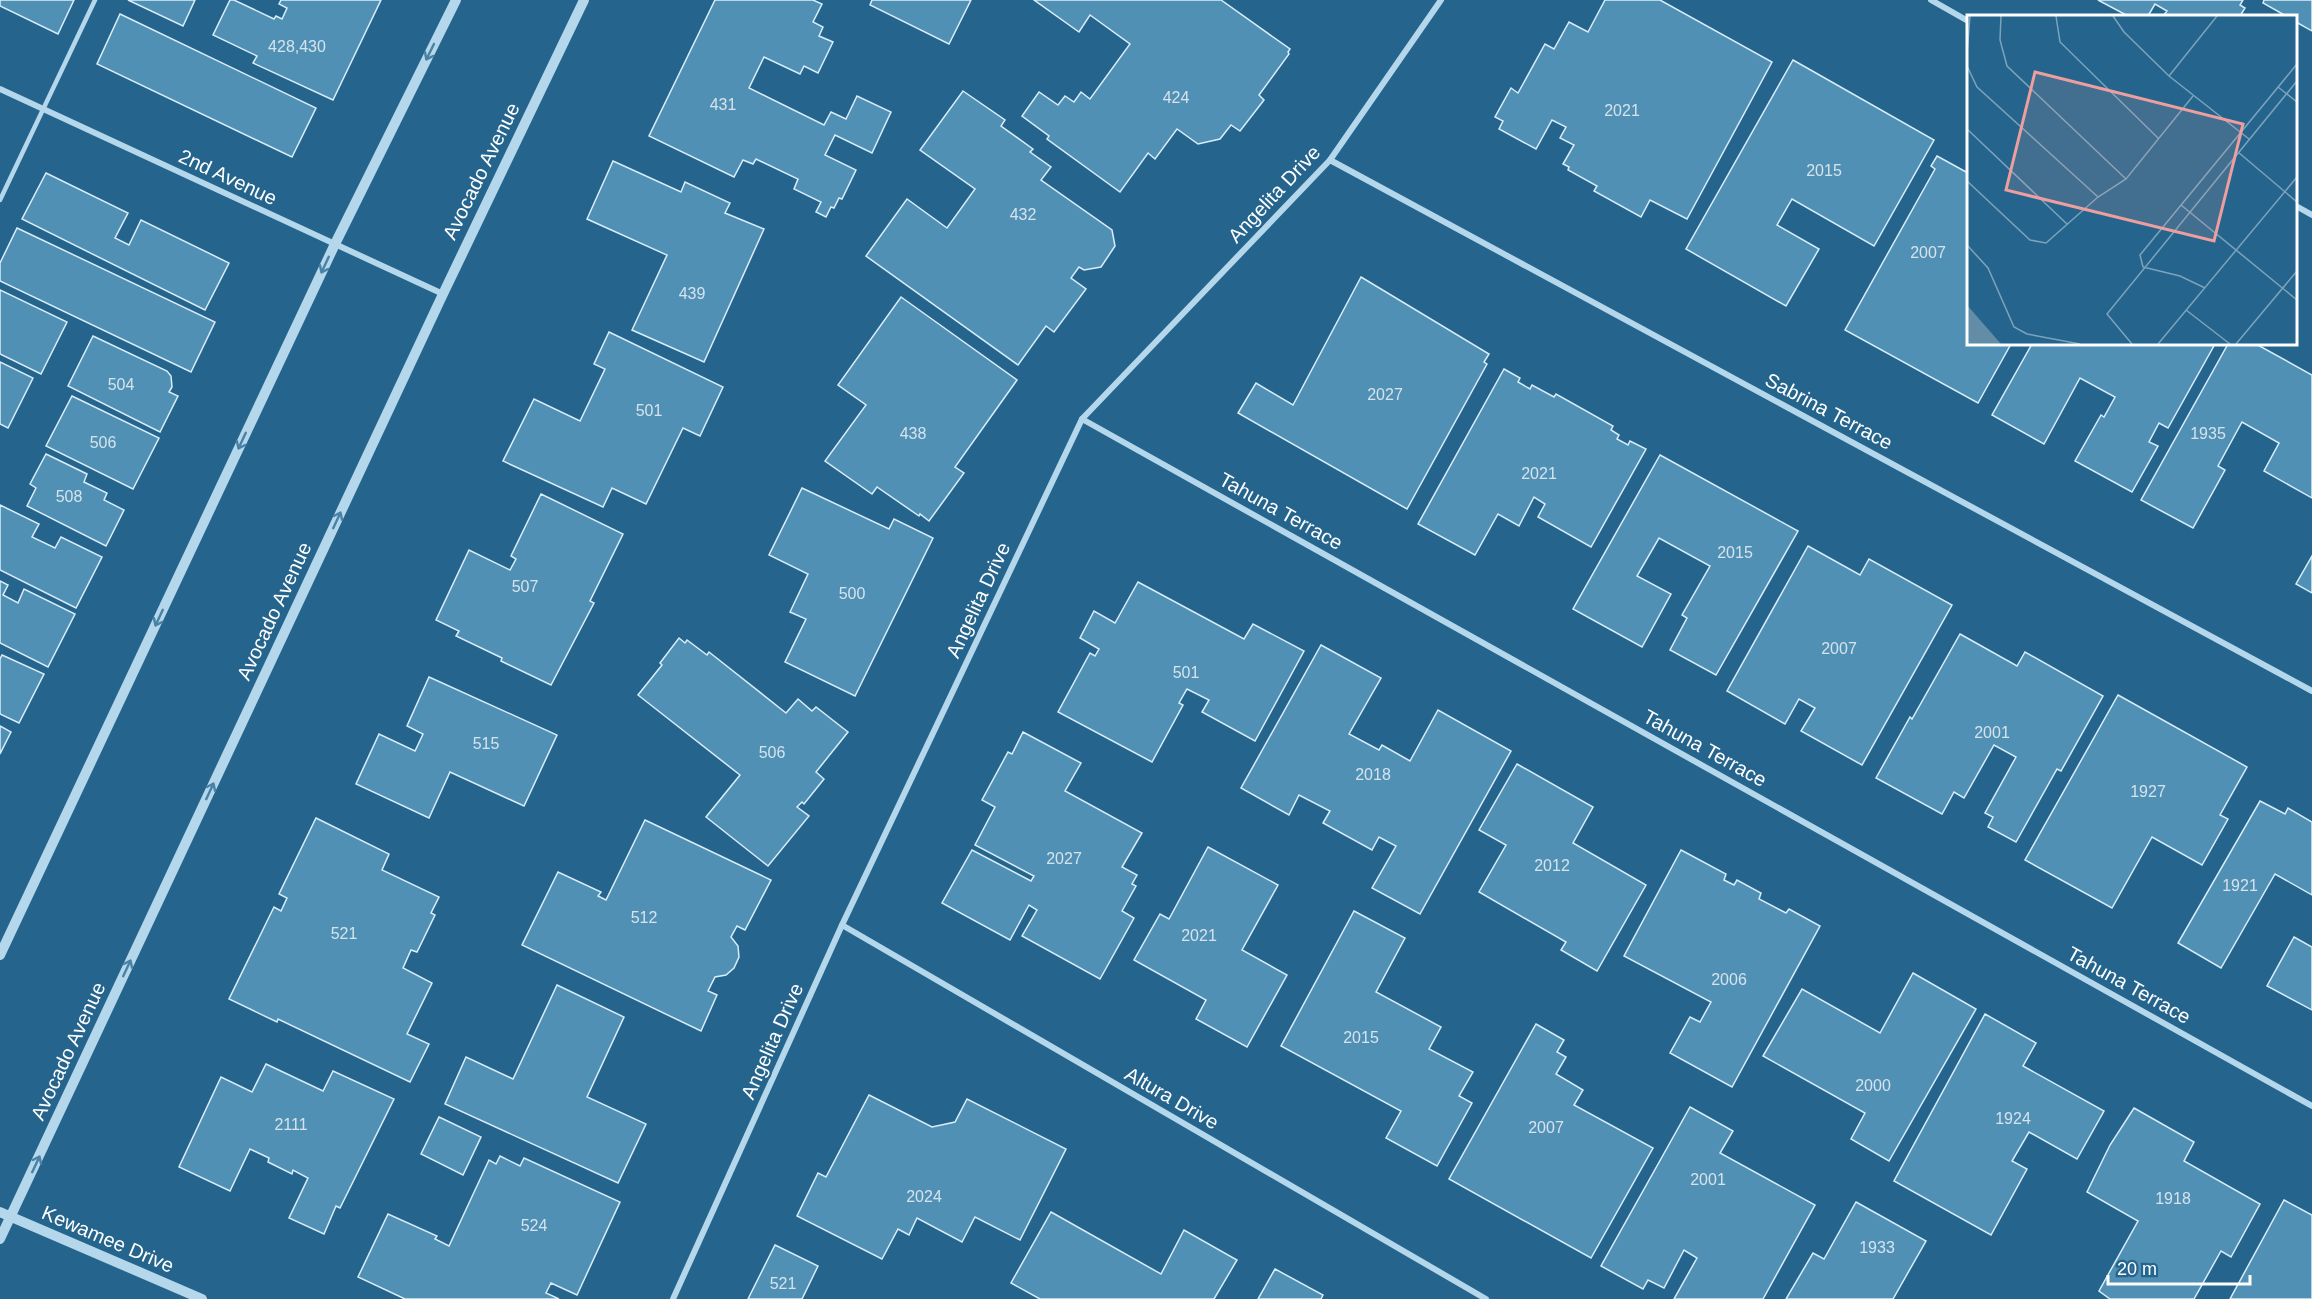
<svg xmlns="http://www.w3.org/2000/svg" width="2312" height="1299" font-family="Helvetica,sans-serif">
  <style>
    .building { fill: #5190b5; stroke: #d9edf8; stroke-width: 1.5 }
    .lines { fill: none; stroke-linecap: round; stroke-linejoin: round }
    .service { stroke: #b4d7eb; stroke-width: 4.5 }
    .minor { stroke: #b4d7eb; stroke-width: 6 }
    .tertiary { stroke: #b4d7eb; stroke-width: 10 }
    .oneway { stroke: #4982a4 }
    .labels { text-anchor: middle; stroke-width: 4.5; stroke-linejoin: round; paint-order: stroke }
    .number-label { font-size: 16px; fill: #d4e3ec }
    .street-label { font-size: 20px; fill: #fff; stroke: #25658d }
    .inset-road { fill: none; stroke: #7ca3bb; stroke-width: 1.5 }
    .view { fill: #ed9e9e; fill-opacity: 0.15; stroke: #ed9e9e; stroke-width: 3 }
    .inset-edge { fill: none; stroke: #fff; stroke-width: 3 }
  </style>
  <rect width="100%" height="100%" fill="#25658d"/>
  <g class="building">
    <polygon points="0,0 74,0 58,34 0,6"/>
    <polygon points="128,0 195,0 183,26"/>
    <polygon points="230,0 234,0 274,19 276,16 282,19 287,8 279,4 281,0 381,0 333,100 253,63 257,56 213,35"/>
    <polygon points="715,0 813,0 822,4 813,22 823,27 819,36 833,42 818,73 804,66 800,74 764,57 749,88 824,125 831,112 846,119 857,96 891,112 872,153 835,135 825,155 856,170 842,199 839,198 834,208 831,207 826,217 816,212 821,202 794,189 798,179 756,159 753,164 743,160 734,177 649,136"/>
    <polygon points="872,0 971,0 949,44 870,5"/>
    <polygon points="1034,0 1221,0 1290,49 1288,52 1289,54 1259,95 1264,100 1240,131 1231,125 1220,139 1198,144 1177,129 1155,159 1148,153 1120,192 1047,139 1049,136 1022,116 1039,92 1058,105 1065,96 1074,102 1081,92 1090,99 1130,44 1090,15 1079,32"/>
    <polygon points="1605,0 1660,0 1772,62 1687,219 1650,200 1641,217 1594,191 1597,186 1568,170 1569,167 1563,164 1574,145 1560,138 1566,127 1552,120 1536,149 1499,129 1503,121 1495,117 1511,88 1518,93 1545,44 1554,49 1569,22 1588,32"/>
    <polygon points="2098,0 2243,0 2240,5 2245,8 2240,16 2163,16 2167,11 2155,4 2148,16 2128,16"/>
    <polygon points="2264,0 2312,0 2312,31 2296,22 2296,16 2286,16 2263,3"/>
    <polygon points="120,14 316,108 292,157 97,64"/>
    <polygon points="1793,60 1934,140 1874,246 1792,199 1777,225 1819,249 1786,306 1686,249"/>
    <polygon points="963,91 1005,120 1001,126 1033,149 1030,152 1051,167 1041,180 1112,230 1115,246 1101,267 1084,270 1079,267 1071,278 1086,289 1054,332 1046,326 1018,365 866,256 907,199 947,228 975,189 920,150"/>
    <polygon points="1937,156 1968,173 1968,344 2011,344 1978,403 1845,330 1935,169 1931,166"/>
    <polygon points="613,161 681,192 685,182 730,203 725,213 764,229 704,362 632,330 667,255 587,219"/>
    <polygon points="46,173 128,213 115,238 129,245 141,220 229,263 205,310 22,219"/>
    <polygon points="17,228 215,322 191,372 0,281 0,263"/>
    <polygon points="1361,277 1489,354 1484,362 1487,364 1407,509 1238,413 1256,383 1293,405"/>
    <polygon points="0,290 67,322 41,374 0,354"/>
    <polygon points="901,297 1017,380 955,467 964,473 929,521 920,514 919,516 877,487 872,494 825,461 866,405 838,385"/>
    <polygon points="609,332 723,387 700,436 683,428 646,504 612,488 603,507 503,461 534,399 580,421 605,369 594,364"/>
    <polygon points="93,336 167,371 171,376 172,387 169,392 178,396 160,432 68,386"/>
    <polygon points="2032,344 2215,344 2168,428 2159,423 2149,442 2158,446 2132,492 2075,461 2101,415 2104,417 2115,397 2080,378 2044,444 1992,415"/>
    <polygon points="2228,344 2256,344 2312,375 2312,498 2264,471 2279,443 2242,422 2218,466 2225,470 2193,528 2141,500"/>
    <polygon points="0,362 33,378 8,428 0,424"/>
    <polygon points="1504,369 1520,378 1518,382 1530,389 1532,385 1554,397 1556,394 1613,426 1611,430 1619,435 1617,439 1628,445 1630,441 1646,449 1591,547 1538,517 1545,504 1534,497 1519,526 1498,514 1475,555 1418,524"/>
    <polygon points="72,396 159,438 133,489 46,446"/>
    <polygon points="46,454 87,474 84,482 107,493 104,500 124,510 106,546 27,506 36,488 30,484"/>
    <polygon points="1660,455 1798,531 1716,675 1670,650 1687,618 1682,615 1710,566 1659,538 1637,576 1671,594 1642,647 1573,609"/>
    <polygon points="802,488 889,529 894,519 933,538 855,696 785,662 806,619 790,612 808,574 769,555"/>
    <polygon points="541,494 623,534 590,601 594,603 551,685 501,661 502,658 456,636 459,631 436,620 469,550 510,570 516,559 511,556"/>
    <polygon points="0,505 39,524 32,537 55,548 61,537 102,557 76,608 0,570"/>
    <polygon points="1808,546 1860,575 1869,559 1952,605 1862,765 1801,731 1815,708 1799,699 1785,724 1727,691"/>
    <polygon points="2312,556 2312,593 2296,584"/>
    <polygon points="0,581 8,585 3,595 18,603 24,589 75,614 48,667 0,643"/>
    <polygon points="1138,582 1244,639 1253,624 1304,651 1255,741 1202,712 1209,700 1187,689 1179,703 1183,705 1152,762 1058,712 1090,653 1095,656 1099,649 1080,638 1094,611 1115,623"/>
    <polygon points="1960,634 2017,666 2025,652 2103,696 2061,771 2057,769 2016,842 1988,827 1993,817 1985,813 2016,757 1994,745 1964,798 1954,792 1942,814 1876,778 1910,717 1912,719"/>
    <polygon points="679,638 685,643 687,640 707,655 709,652 786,713 798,699 812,711 816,707 848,732 816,772 824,779 804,804 802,802 797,807 809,816 768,866 706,817 740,775 638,695 662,665 660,663"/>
    <polygon points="1321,645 1381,678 1349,734 1379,750 1382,745 1410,761 1438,710 1511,751 1420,914 1372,888 1396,846 1379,837 1372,850 1323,823 1330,811 1299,795 1289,815 1241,788"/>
    <polygon points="2,655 44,674 19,723 0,714 0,659"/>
    <polygon points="429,677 557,735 524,806 450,772 429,818 356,784 379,734 415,751 423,734 407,726"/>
    <polygon points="2118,695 2247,767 2220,815 2228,819 2202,865 2152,837 2112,908 2025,860"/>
    <polygon points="0,726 11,732 0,754"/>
    <polygon points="1023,732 1081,763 1065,791 1142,833 1122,867 1137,875 1132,884 1136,886 1122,911 1134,918 1100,979 1022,936 1037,910 1029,905 1010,940 942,903 972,850 1031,881 1034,876 975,845 995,807 982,800 1008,752 1012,754"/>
    <polygon points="1517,764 1593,807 1573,843 1646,885 1597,971 1561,950 1566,942 1479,892 1506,845 1479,830"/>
    <polygon points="2260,801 2285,814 2288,808 2312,822 2312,895 2275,874 2221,968 2178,943"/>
    <polygon points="316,818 389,854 382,870 439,897 431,913 435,915 417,952 411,950 403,968 432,983 407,1034 429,1044 410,1082 278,1019 277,1022 229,999 274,907 281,911 287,898 279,894"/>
    <polygon points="645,820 771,880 745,930 737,926 731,937 738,946 739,957 734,968 726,975 715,977 708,991 717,995 701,1031 522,945 558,872 601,892 598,896 606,900"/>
    <polygon points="1208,847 1278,885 1242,950 1287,975 1247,1047 1196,1019 1206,1000 1134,960 1160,914 1169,919"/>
    <polygon points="1681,850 1726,874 1724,880 1734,885 1737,880 1761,893 1759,899 1786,913 1789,909 1820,926 1732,1087 1670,1053 1690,1017 1700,1022 1711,1002 1624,956"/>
    <polygon points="1354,911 1405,938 1376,992 1441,1027 1429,1049 1473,1072 1459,1096 1472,1103 1437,1166 1386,1138 1401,1111 1281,1046"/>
    <polygon points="2294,937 2312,947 2312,1010 2267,986"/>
    <polygon points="1913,973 1976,1009 1889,1161 1851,1139 1865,1113 1763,1056 1802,989 1880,1033"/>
    <polygon points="557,985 624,1017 587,1097 646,1124 618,1183 445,1104 466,1057 513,1079"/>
    <polygon points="1985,1014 2036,1043 2023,1066 2104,1111 2077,1159 2029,1132 2012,1161 2027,1169 1991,1235 1894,1181"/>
    <polygon points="1536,1024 1564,1040 1557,1052 1566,1057 1556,1074 1583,1090 1574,1105 1653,1148 1591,1258 1449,1179"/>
    <polygon points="266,1064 323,1091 333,1071 394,1099 340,1208 336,1206 324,1234 289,1218 308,1178 293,1170 292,1174 268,1162 269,1158 250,1149 230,1191 179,1167 221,1077 252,1092"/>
    <polygon points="869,1095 932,1127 955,1122 967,1099 1066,1149 1020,1240 975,1217 962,1242 917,1218 909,1235 898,1229 882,1259 797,1216 818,1173 826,1177"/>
    <polygon points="1690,1107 1733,1131 1720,1153 1815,1205 1763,1299 1674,1299 1697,1258 1684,1250 1664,1288 1648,1280 1643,1289 1601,1266"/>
    <polygon points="2134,1108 2194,1142 2184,1161 2260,1204 2231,1257 2221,1251 2194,1299 2110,1299 2099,1291 2138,1221 2087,1192 2110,1145"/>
    <polygon points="439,1117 481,1137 463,1175 421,1154"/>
    <polygon points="500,1156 520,1166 524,1158 620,1202 577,1295 551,1283 546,1293 559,1299 405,1299 358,1277 388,1214 437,1236 435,1239 449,1246 489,1160 496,1164"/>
    <polygon points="2284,1200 2312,1215 2312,1299 2230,1299"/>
    <polygon points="1856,1202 1926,1241 1893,1299 1786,1299 1813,1253 1824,1259"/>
    <polygon points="1051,1212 1161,1274 1184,1230 1237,1260 1214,1299 1040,1299 1011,1283"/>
    <polygon points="775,1245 818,1266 802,1299 748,1299"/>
    <polygon points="1275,1269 1323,1295 1321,1299 1258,1299"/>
  </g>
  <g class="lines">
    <polyline class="service" points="0,200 95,0"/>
    <g class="minor">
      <polyline points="1931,0 1968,21"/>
      <polyline points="0,89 443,294"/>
      <polyline points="1330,160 2312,691"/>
      <polyline points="2296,206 2312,215"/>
      <polyline points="1082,419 2312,1106"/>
      <polyline points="842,925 1486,1299"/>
      <polyline points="673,1299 842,925 1082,419 1330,160 1441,0"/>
    </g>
    <g class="tertiary">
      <polyline points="0,955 335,244 456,0"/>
      <polyline points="0,1212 202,1299"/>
      <polyline points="0,1239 443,294 584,0"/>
    </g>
  </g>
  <defs><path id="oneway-shaft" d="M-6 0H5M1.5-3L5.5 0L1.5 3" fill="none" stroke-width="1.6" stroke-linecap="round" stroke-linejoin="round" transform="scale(1.5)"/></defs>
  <g class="oneway">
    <use href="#oneway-shaft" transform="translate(430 52) rotate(116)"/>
    <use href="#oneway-shaft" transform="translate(325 265) rotate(115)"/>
    <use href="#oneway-shaft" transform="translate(242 441) rotate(115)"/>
    <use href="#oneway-shaft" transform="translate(337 520) rotate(-65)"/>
    <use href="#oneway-shaft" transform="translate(159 618) rotate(115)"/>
    <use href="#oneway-shaft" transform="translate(210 791) rotate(-65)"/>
    <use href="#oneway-shaft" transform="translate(127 968) rotate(-65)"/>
    <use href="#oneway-shaft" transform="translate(36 1164) rotate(-65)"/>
  </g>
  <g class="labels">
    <g class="number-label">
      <text x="297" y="52">428,430</text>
      <text x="1176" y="103">424</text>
      <text x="723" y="110">431</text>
      <text x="1622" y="116">2021</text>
      <text x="1824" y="176">2015</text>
      <text x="1023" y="220">432</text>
      <text x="1928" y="258">2007</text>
      <text x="692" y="299">439</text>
      <text x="121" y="390">504</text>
      <text x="1385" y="400">2027</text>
      <text x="649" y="416">501</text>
      <text x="913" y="439">438</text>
      <text x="2208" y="439">1935</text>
      <text x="103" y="448">506</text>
      <text x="1539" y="479">2021</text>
      <text x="69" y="502">508</text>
      <text x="1735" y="558">2015</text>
      <text x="525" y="592">507</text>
      <text x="852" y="599">500</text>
      <text x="1839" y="654">2007</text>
      <text x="1186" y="678">501</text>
      <text x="1992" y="738">2001</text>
      <text x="486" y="749">515</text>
      <text x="772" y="758">506</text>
      <text x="1373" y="780">2018</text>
      <text x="2148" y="797">1927</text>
      <text x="1064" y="864">2027</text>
      <text x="1552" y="871">2012</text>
      <text x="2240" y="891">1921</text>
      <text x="644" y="923">512</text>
      <text x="344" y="939">521</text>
      <text x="1199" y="941">2021</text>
      <text x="1729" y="985">2006</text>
      <text x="1361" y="1043">2015</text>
      <text x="1873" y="1091">2000</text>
      <text x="2013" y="1124">1924</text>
      <text x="291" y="1130">2111</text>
      <text x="1546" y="1133">2007</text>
      <text x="1708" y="1185">2001</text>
      <text x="924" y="1202">2024</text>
      <text x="2173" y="1204">1918</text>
      <text x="534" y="1231">524</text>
      <text x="1877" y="1253">1933</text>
      <text x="783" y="1289">521</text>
    </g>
    <g class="street-label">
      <text transform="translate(481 171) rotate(-64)" y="7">Avocado Avenue</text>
      <text transform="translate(228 177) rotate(25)" y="7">2nd Avenue</text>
      <text transform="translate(1274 194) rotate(-47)" y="7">Angelita Drive</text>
      <text transform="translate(1829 411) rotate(28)" y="7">Sabrina Terrace</text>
      <text transform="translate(1281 511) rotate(29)" y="7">Tahuna Terrace</text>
      <text transform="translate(978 600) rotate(-65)" y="7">Angelita Drive</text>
      <text transform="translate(274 611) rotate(-65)" y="7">Avocado Avenue</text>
      <text transform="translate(1705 748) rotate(29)" y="7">Tahuna Terrace</text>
      <text transform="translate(2129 985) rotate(29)" y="7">Tahuna Terrace</text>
      <text transform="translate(772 1041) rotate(-66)" y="7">Angelita Drive</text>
      <text transform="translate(68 1051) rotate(-65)" y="7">Avocado Avenue</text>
      <text transform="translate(1172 1098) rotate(30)" y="7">Altura Drive</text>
      <text transform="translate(108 1239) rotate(23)" y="7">Kewamee Drive</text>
    </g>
  </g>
  <g transform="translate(1967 15)">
    <rect width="330" height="330" fill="#25658d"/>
    <path d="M0,290l34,39h-34z" fill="#638da7"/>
    <path class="inset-road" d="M34,1l-1,24 7,26 119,113M89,1l4,26 99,97M146,1l11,16 45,44 80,63M0,39l3,-38M0,51l10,21 121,110M202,61l48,-60M311,72l19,15M0,114l100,95M271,137l59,50M0,166l63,59 16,3 52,-46 28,-18 67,-83M214,190l116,95M0,230l21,23 26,59 13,7 53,10M176,252l-3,-12 157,-191M176,252l37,9 25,12M219,295l44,34M165,329l-25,-30 190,-233M191,329l139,-167M269,329l61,-73"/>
    <path class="view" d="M68,57l208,52 -29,117 -208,-51z"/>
    <rect width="330" height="330" class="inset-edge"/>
  </g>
  <path d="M2108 1275v9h142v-9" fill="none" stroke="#ffffff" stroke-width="3"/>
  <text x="2117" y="1275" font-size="18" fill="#ffffff" stroke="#25658d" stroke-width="4.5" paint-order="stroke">20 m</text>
</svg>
